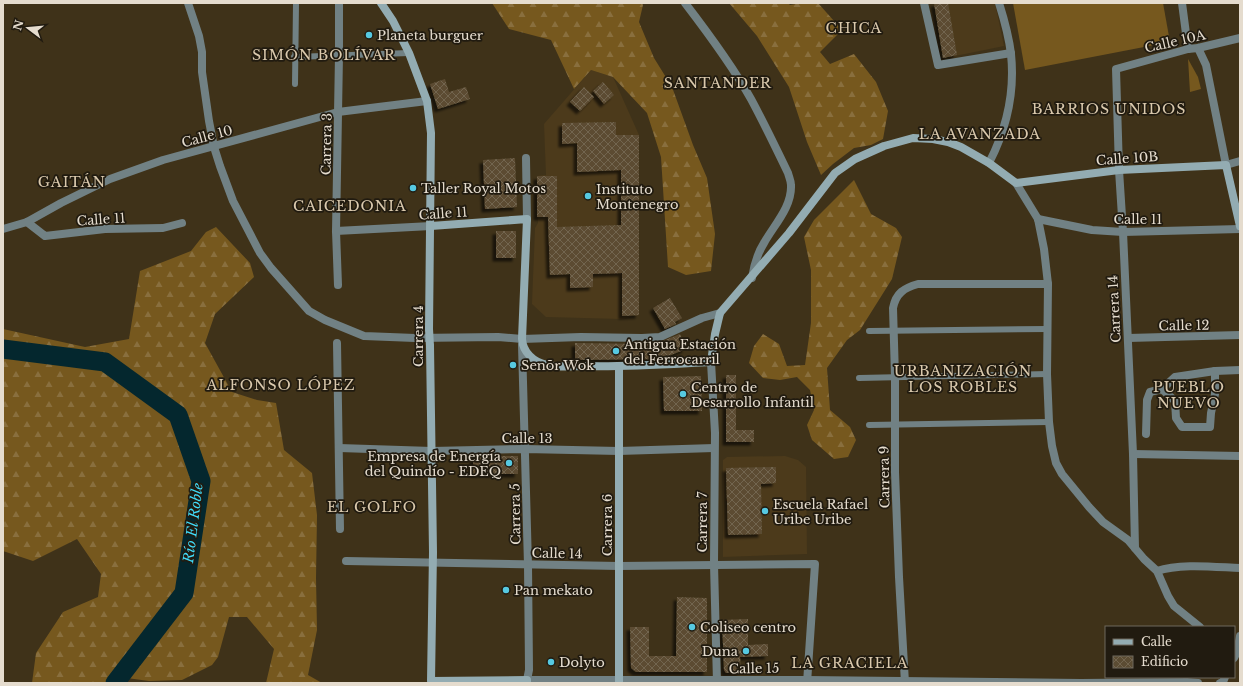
<svg xmlns="http://www.w3.org/2000/svg" width="1243" height="686" font-family="'Libre Baskerville',serif">
  <style>
    .built { fill: #4c3a1b }
    .forest { fill: url(#forest-firs) }
    .garden { fill: #76581e }
    .lines { fill: none; stroke-linecap: round; stroke-linejoin: round }
    .river { stroke: #04272e; stroke-width: 19 }
    .building { fill: url(#building-cross-hatch); filter: url(#shadow) }
    .service { stroke: #718184; stroke-width: 6 }
    .minor { stroke: #718184; stroke-width: 8 }
    .tertiary { stroke: #718184; stroke-width: 8 }
    .secondary { stroke: #93acb2; stroke-width: 8 }
    .secondary-bridge { stroke: #93acb2; stroke-width: 8 }
    .poi-dot { fill: #56c9e1; stroke: #211b10; stroke-width: 1.5 }
    .labels { text-anchor: middle; stroke-width: 3.5; stroke-linejoin: round; paint-order: stroke }
    .poi-label { font-size: 13px; fill: #e5dcce; stroke: #211b10; text-anchor: start }
    .street-label { font-size: 13px; fill: #e5dcce; stroke: #211b10 }
    .neighbourhood-label { font-size: 14px; letter-spacing: 1px; fill: #dac9ad; stroke: #211b10 }
    .water-label { font-size: 14px; font-style: italic; fill: #40dcfa; stroke: #211b10 }
  </style>
  <defs>
    <pattern id="forest-firs" width="22" height="20" patternUnits="userSpaceOnUse"><rect width="22" height="20" fill="#76581e"/><path d="M5 1l3.5 6h-7zM16 11l3.5 6h-7z" fill="#896f3e"/></pattern>
    <pattern id="building-cross-hatch" width="8" height="8" patternUnits="userSpaceOnUse"><rect width="8" height="8" fill="#5b4c33"/><path d="M0 0l8 8M0 8l8-8" fill="none" stroke="#72654f"/></pattern>
    <filter id="shadow"><feDropShadow dx="-3.5" dy="3.5" stdDeviation="1" flood-color="#0009"/></filter>
  </defs>
  <rect width="100%" height="100%" fill="#3f3219"/>
  <g class="built">
    <polygon points="934,3 995,3 1004,46 965,54 943,58"/>
    <polygon points="591,70 613,77 639,135 639,315 621,319 546,317 532,304 535,228 538,223 537,176 546,175 544,124"/>
    <polygon points="785,456 798,460 806,467 807,554 723,557 723,460 727,457"/>
  </g>
  <g class="forest">
    <polygon points="492,3 642,3 643,5 639,22 654,58 672,87 693,145 707,178 715,234 711,271 686,275 668,267 661,157 647,113 613,77 591,70 574,89 551,40 509,29"/>
    <polygon points="729,3 788,3 790,5 802,3 818,3 842,30 820,52 830,64 854,54 876,82 888,111 883,139 871,145 854,148 833,164 821,175 807,142 789,87 757,36"/>
    <polygon points="854,180 871,214 896,228 902,237 892,279 860,330 847,340 827,368 830,410 850,427 856,440 848,457 834,459 812,440 807,425 814,410 810,390 797,377 780,380 763,378 749,363 754,346 763,334 779,344 787,366 805,365 811,323 811,270 804,237 814,220"/>
    <polygon points="216,227 250,263 254,277 215,314 205,343 232,392 257,400 276,403 284,450 312,473 317,515 316,578 317,630 308,675 322,683 266,683 274,649 247,617 229,617 218,657 212,665 182,680 149,681 112,676 107,683 32,683 36,653 63,612 98,597 101,574 77,539 33,561 3,551 3,329 85,347 129,339 140,271 191,251 206,232"/>
  </g>
  <g class="garden">
    <polygon points="1013,3 1163,3 1170,42 1025,70"/>
    <polygon points="1188,59 1198,77 1201,89 1190,92"/>
  </g>
  <g class="lines">
    <polyline class="river" points="3,349 105,362 178,415 201,481 184,593 115,683"/>
  </g>
  <g class="building">
    <polygon points="934,3 948,3 957,55 943,58"/>
    <polygon points="445,79 449,92 466,87 470,99 438,109 430,84"/>
    <polygon points="603,82 614,95 604,104 593,91"/>
    <polygon points="584,87 594,97 580,111 570,102"/>
    <polygon points="616,122 616,135 639,135 639,315 622,316 622,273 593,274 593,287 570,288 570,274 550,275 548,217 537,217 537,176 557,176 557,227 621,225 621,170 577,172 577,143 562,144 562,123"/>
    <polygon points="515,158 517,207 485,209 483,160"/>
    <rect x="496" y="231" width="20" height="27"/>
    <polygon points="670,298 682,318 675,322 676,324 665,329 653,308"/>
    <polygon points="680,334 686,349 661,359 575,360 575,343 642,344 660,342"/>
    <polygon points="726,375 736,375 736,430 754,430 754,442 726,442"/>
    <polygon points="701,376 702,411 664,411 663,377"/>
    <rect x="473" y="456" width="45" height="18"/>
    <polygon points="776,467 776,483 761,484 762,534 728,535 726,468"/>
    <polygon points="677,597 707,598 707,672 636,672 631,668 630,627 649,627 649,656 676,656"/>
    <polygon points="748,619 748,645 768,644 768,656 740,657 741,672 726,673 724,670 722,620"/>
  </g>
  <g class="lines">
    <g class="service">
      <polyline points="294,57 409,53"/>
      <polyline points="295,84 296,3"/>
      <polyline points="869,331 1048,329"/>
      <polyline points="859,378 1047,374"/>
      <polyline points="869,425 1049,422"/>
    </g>
    <g class="minor">
      <polyline points="188,3 199,36 202,52 202,72 209,121 214,147 220,166 233,201 260,253 271,268 309,311 325,320 364,336 415,338 498,337 522,339 581,337 642,338 660,337 702,318 720,313"/>
      <path d="M685,3c23,30 47,62 66,96 13,24 25,49 37,74 1,4 3,8 3,12 1,22 -17,40 -27,58 -7,11 -10,22 -12,35"/>
      <polyline points="924,3 938,65 1011,53"/>
      <polyline points="1182,3 1188,49"/>
      <polyline points="1198,48 1206,65 1226,165 1240,161"/>
      <polyline points="526,158 527,219"/>
      <path d="M989,163c18,-35 26,-71 22,-109 -2,-17 -7,-35 -12,-51"/>
      <polyline points="1016,183 1038,219 1044,249 1048,284 1047,374 1049,422 1052,446 1056,463 1062,474 1089,507 1103,522 1128,540 1144,559 1157,571 1168,596 1174,606 1200,627"/>
      <polyline points="1038,219 1092,230 1123,232 1240,229"/>
      <polyline points="27,222 45,236 105,229 163,228 182,223"/>
      <polyline points="336,231 431,226"/>
      <polyline points="338,285 336,231 339,55 339,3"/>
      <polyline points="1128,338 1240,335"/>
      <polyline points="337,343 340,529"/>
      <polyline points="522,345 528,565 529,670 527,680"/>
      <polyline points="1162,389 1175,401 1176,418 1182,427 1210,427 1211,413 1215,394 1215,371"/>
      <polyline points="1146,434 1147,400 1150,392 1162,389 1175,377 1215,371 1240,370"/>
      <polyline points="339,448 432,451 525,449 619,451 714,448"/>
      <polyline points="1133,454 1240,456"/>
      <polyline points="1135,548 1133,454 1123,232 1119,170 1116,69 1188,49 1198,48 1240,38"/>
      <polyline points="346,561 619,566 815,564 807,683"/>
      <path d="M1157,571c23,-8 58,-4 83,-3"/>
      <path d="M905,683l-6,-106 -4,-105v-95l-2,-69c3,-15 11,-20 25,-24h130"/>
    </g>
    <g class="tertiary">
      <polyline points="3,229 27,222 61,203 110,179 163,160 338,112 427,101"/>
      <polyline points="711,362 715,433 714,564 717,683"/>
      <polyline points="1234,658 1237,652 1240,636"/>
      <polyline points="527,680 807,680 1081,683 1187,682 1198,683"/>
      <polyline points="1220,683 1223,682 1225,677"/>
    </g>
    <g class="secondary">
      <polyline points="381,3 393,21 409,53 427,101 431,133 429,329"/>
      <path d="M431,226l96,-7 -5,120c1,13 11,23 25,26 12,3 27,1 39,1 42,1 84,-2 125,-4l4,-28 5,-21 69,-80 46,-60 20,-14 29,-13 29,-8 20,1 15,3 13,5 28,16 27,20 103,-13 107,-5 14,61"/>
      <polyline points="430,346 433,552 431,681 527,680 527,683"/>
      <polyline points="619,367 619,683"/>
    </g>
    <polyline class="secondary-bridge" points="429,329 430,346"/>
  </g>
  <g class="poi-dot">
    <circle cx="369" cy="35" r="4"/>
    <circle cx="413" cy="188" r="4"/>
    <circle cx="588" cy="196" r="4"/>
    <circle cx="616" cy="351" r="4"/>
    <circle cx="513" cy="365" r="4"/>
    <circle cx="683" cy="394" r="4"/>
    <circle cx="509" cy="463" r="4"/>
    <circle cx="765" cy="511" r="4"/>
    <circle cx="506" cy="590" r="4"/>
    <circle cx="692" cy="627" r="4"/>
    <circle cx="746" cy="651" r="4"/>
    <circle cx="551" cy="662" r="4"/>
  </g>
  <g class="labels">
    <g class="poi-label">
      <text x="377" y="40">Planeta burguer</text>
      <text x="421" y="193">Taller Royal Motos</text>
      <text x="596" y="194">Instituto<tspan x="596" dy="15">Montenegro</tspan></text>
      <text x="624" y="349">Antigua Estación<tspan x="624" dy="15">del Ferrocarril</tspan></text>
      <text x="521" y="370">Senõr Wok</text>
      <text x="691" y="392">Centro de<tspan x="691" dy="15">Desarrollo Infantil</tspan></text>
      <text x="501" y="461" text-anchor="end">Empresa de Energía<tspan x="501" dy="15">del Quindío - EDEQ</tspan></text>
      <text x="773" y="509">Escuela Rafael<tspan x="773" dy="15">Uribe Uribe</tspan></text>
      <text x="514" y="595">Pan mekato</text>
      <text x="700" y="632">Coliseo centro</text>
      <text x="738" y="656" text-anchor="end">Duna</text>
      <text x="559" y="667">Dolyto</text>
    </g>
    <g class="street-label">
      <text transform="translate(1175 41) rotate(-13)" y="5">Calle 10A</text>
      <text transform="translate(207 136) rotate(-15)" y="5">Calle 10</text>
      <text transform="translate(326 144) rotate(-89)" y="5">Carrera 3</text>
      <text transform="translate(1127 158) rotate(-4)" y="5">Calle 10B</text>
      <text transform="translate(443 213) rotate(-4)" y="5">Calle 11</text>
      <text transform="translate(101 219) rotate(-4)" y="5">Calle 11</text>
      <text x="1138" y="224">Calle 11</text>
      <text transform="translate(1114 309) rotate(-93)" y="5">Carrera 14</text>
      <text transform="translate(1184 325) rotate(-1)" y="5">Calle 12</text>
      <text transform="translate(418 336) rotate(-90)" y="5">Carrera 4</text>
      <text x="527" y="443">Calle 13</text>
      <text transform="translate(884 477) rotate(-91)" y="5">Carrera 9</text>
      <text transform="translate(515 514) rotate(-91)" y="5">Carrera 5</text>
      <text transform="translate(702 522) rotate(-90)" y="5">Carrera 7</text>
      <text transform="translate(607 525) rotate(-90)" y="5">Carrera 6</text>
      <text transform="translate(557 553) rotate(1)" y="5">Calle 14</text>
      <text transform="translate(754 668) rotate(-1)" y="5">Calle 15</text>
    </g>
    <g class="neighbourhood-label">
      <text x="854" y="33">CHICA</text>
      <text x="324" y="60">SIMÓN BOLÍVAR</text>
      <text x="718" y="88">SANTANDER</text>
      <text x="1109" y="114">BARRIOS UNIDOS</text>
      <text x="980" y="139">LA AVANZADA</text>
      <text x="72" y="187">GAITÁN</text>
      <text x="350" y="211">CAICEDONIA</text>
      <text x="963" y="376">URBANIZACIÓN<tspan x="963" dy="16">LOS ROBLES</tspan></text>
      <text x="281" y="390">ALFONSO LÓPEZ</text>
      <text x="1189" y="392">PUEBLO<tspan x="1189" dy="16">NUEVO</tspan></text>
      <text x="372" y="512">EL GOLFO</text>
      <text x="850" y="668">LA GRACIELA</text>
    </g>
    <g class="water-label">
      <text transform="translate(193 523) rotate(-83)" y="5">Río El Roble</text>
    </g>
  </g>
  <rect width="1243" height="686" fill="none" stroke="#e5dcce" stroke-width="8"/>
  <rect x="1105" y="626" width="130" height="52" fill="#211b10" stroke="#6f685c"/>
  <rect x="1113" y="639" width="20" height="6" fill="#93acb2" stroke="#6f685c"/>
  <text x="1141" y="646" font-size="12" fill="#e5dcce">Calle</text>
  <rect x="1113" y="656" width="20" height="12" fill="url(#building-cross-hatch)" stroke="#6f685c"/>
  <text x="1141" y="666" font-size="12" fill="#e5dcce">Edificio</text>
  <g transform="translate(28 28) rotate(286)" stroke="#211b10" stroke-width="3" paint-order="stroke">
  <path d="M0-3L7 15L0 10L-7 15Z" fill="#e5dcce"/>
  <text y="-6" font-size="11" font-weight="bold" text-anchor="middle" fill="#e5dcce">N</text>
  </g>
</svg>
